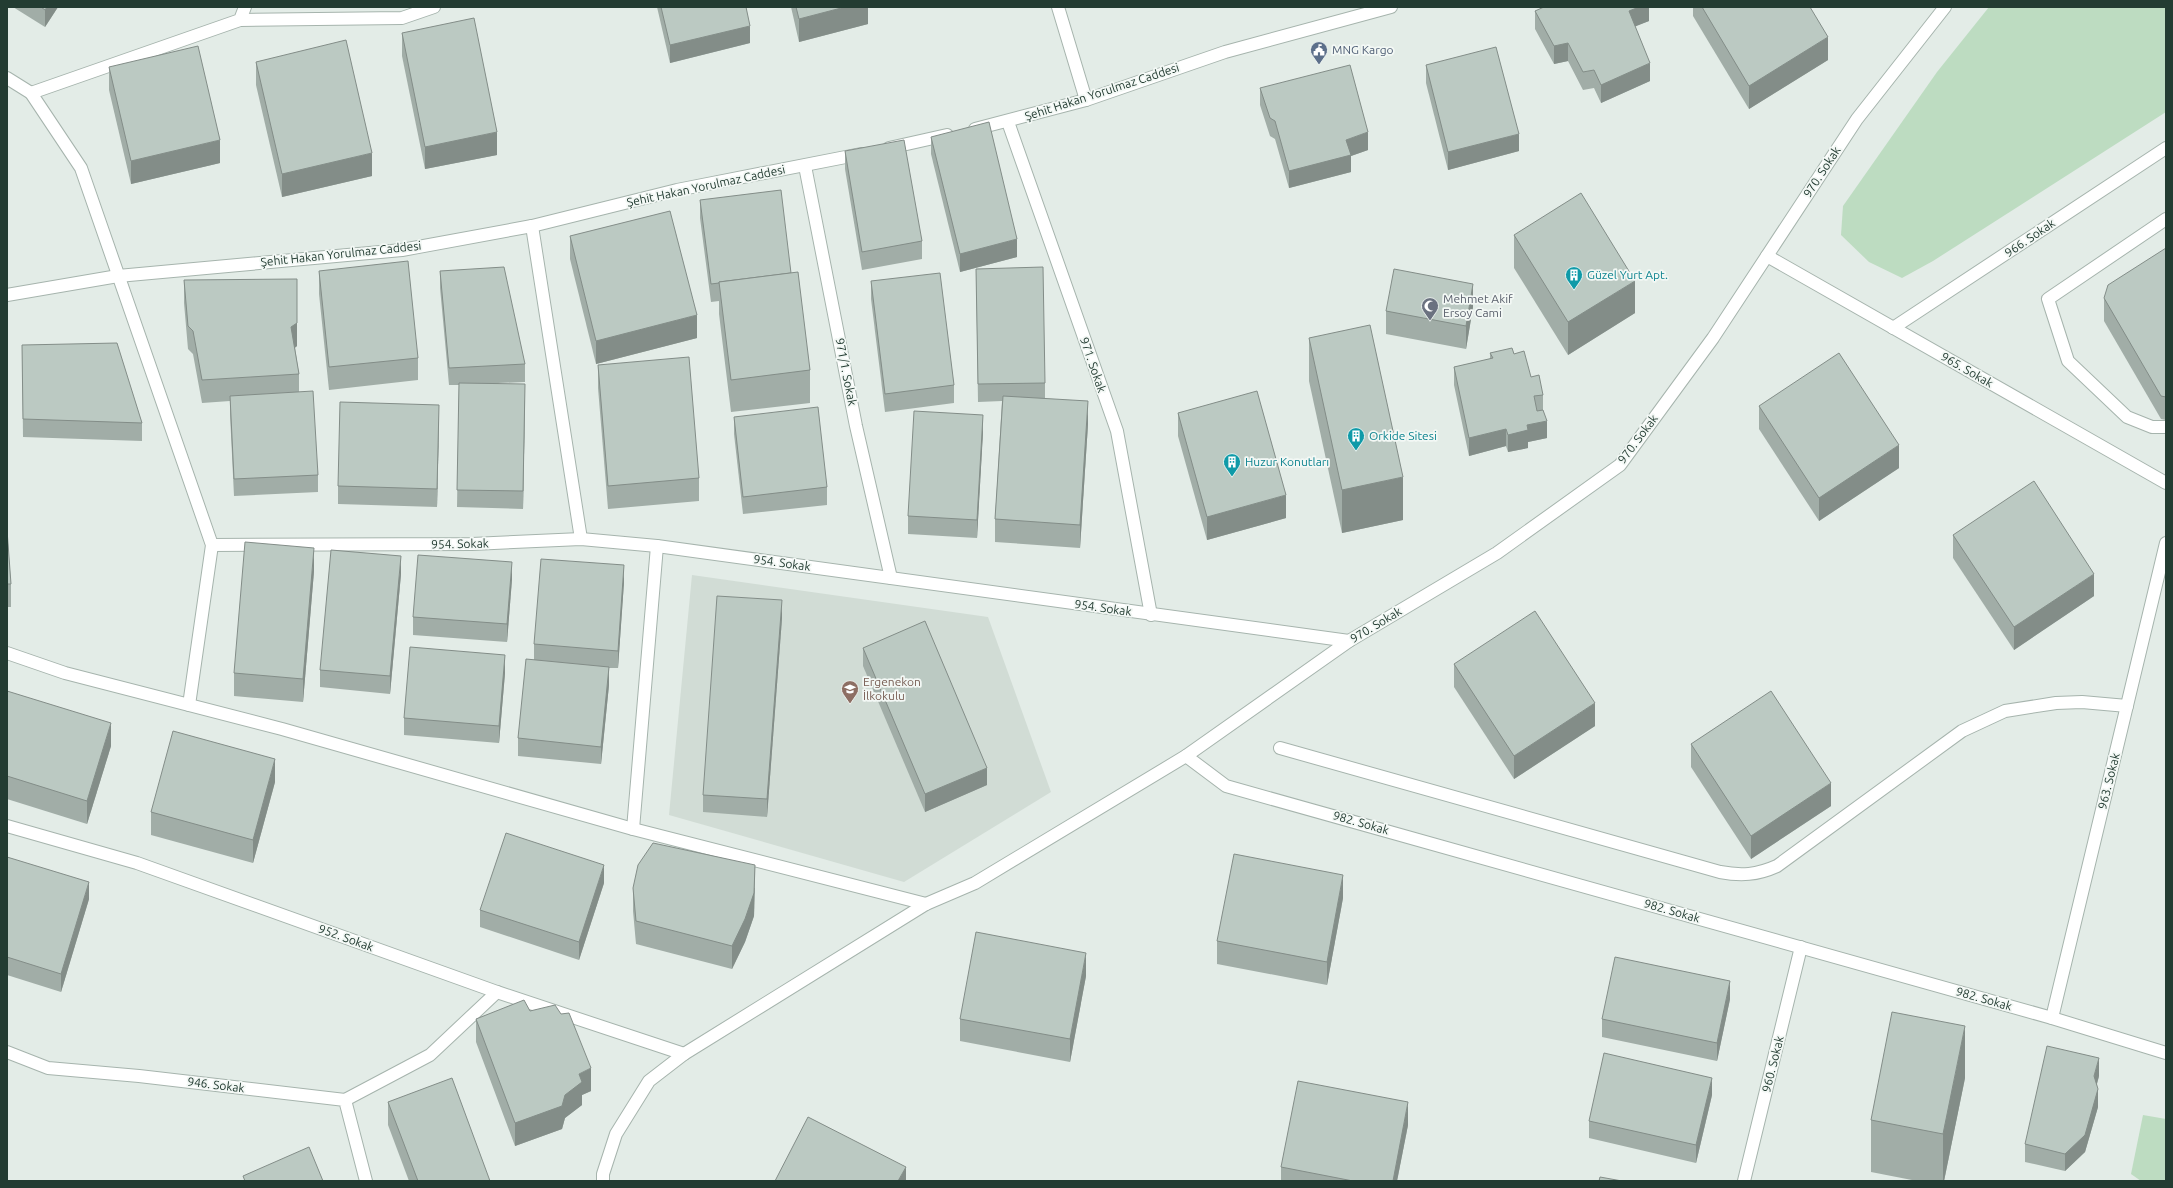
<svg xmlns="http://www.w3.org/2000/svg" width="2173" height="1188" font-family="Ubuntu,sans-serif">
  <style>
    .built { fill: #d1dcd5 }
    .green { fill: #bddcc1 }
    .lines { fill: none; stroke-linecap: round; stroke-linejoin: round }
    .minor-casing { stroke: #a6b4ad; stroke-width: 14 }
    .minor { stroke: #fff; stroke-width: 12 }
    .wall { fill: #a1ada7 }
    .shaded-wall { fill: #838d88 }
    .building { fill: #bbc9c2; stroke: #838d88 }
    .labels { text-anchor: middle; stroke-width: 3.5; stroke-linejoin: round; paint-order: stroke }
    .service-label { font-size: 12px; fill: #4e5e75; stroke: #f3f8f5; text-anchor: start }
    .street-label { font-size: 12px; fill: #233c32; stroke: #f3f8f5 }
    .culture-label { font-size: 12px; fill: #0d838f; stroke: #f3f8f5; text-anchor: start }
    .worship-label { font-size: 12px; fill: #5b616d; stroke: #f3f8f5; text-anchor: start }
    .education-label { font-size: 12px; fill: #785e54; stroke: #f3f8f5; text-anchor: start }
  </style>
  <rect width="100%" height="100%" fill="#e3ece7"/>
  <polygon class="built" points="692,575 988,617 1051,792 904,882 669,815"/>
  <g class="green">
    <polygon points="1989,7 2166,7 2166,112 1933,261 1902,278 1869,262 1841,235 1843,206 1937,72"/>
    <polygon points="2143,1115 2166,1119 2166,1181 2141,1181 2131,1174"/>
  </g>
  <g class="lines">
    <g class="minor-casing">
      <g id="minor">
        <polyline points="1058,7 1086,100"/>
        <polyline points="240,20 402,18 434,7"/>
        <polyline points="7,78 31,93"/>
        <polyline points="1008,122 1117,431 1151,615"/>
        <polyline points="975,129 1086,100 1225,52 1391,7"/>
        <polyline points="889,148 947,135"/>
        <polyline points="805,166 856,426 891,578"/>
        <polyline points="2166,219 2048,299 2068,361 2127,417 2152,427 2166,427"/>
        <polyline points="532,226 581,539"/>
        <polyline points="1767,256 2166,483"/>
        <polyline points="7,295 118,276 402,250 532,226 677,190 861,154"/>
        <polyline points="1893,328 2166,148"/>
        <polyline points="212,545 472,544 581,539 657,546 1349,641"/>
        <polyline points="7,653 65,673 282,729 633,829 926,904"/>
        <polyline points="189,705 212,545 81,168 31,93 240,20 245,7"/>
        <path d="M1280,748l440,124c21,4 37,3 57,-6l185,-135 43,-20 51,-8 26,-1 45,4"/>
        <polyline points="1186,756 1226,786 2052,1018 2166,1053"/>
        <polyline points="7,826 137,863 497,992 684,1054"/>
        <polyline points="633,829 657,546"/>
        <polyline points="2052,1018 2166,543"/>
        <polyline points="7,1052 48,1068 139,1076 345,1100 366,1181"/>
        <polyline points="345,1100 430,1055 497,992"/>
        <polyline points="603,1181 603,1174 616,1134 649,1081 684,1054 926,904 975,883 1186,756 1349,641 1497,553 1620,465 1713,338 1857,119 1945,7"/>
        <polyline points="1744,1181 1801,947"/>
      </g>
    </g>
    <use href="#minor" class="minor"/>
  </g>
  <g class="wall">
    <polygon points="13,7 58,7 45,27"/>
    <polygon points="657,7 746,7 750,43 670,63"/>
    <polygon points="791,7 868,7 868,24 799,42"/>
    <polygon points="1649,7 1649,21 1635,26 1650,81 1601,103 1594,88 1583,90 1568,61 1554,64 1535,29 1535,11"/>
    <polygon points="1693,7 1810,7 1828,60 1749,109 1693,16"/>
    <polygon points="402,33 497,155 425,169 402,56"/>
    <polygon points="256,62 372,176 282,197 256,85"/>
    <polygon points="1426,65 1519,151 1448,170 1426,83"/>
    <polygon points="109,67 220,163 131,184 109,90"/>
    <polygon points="1260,88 1368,150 1351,156 1351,172 1289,188 1275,139 1270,136 1260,105"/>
    <polygon points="931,137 1017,257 960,272 931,154"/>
    <polygon points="845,151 922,241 922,259 862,270 845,169"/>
    <polygon points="700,200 791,273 810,370 810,403 731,412 719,314 719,301 711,302 700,218"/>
    <polygon points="1514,235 1635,313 1568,355 1514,268"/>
    <polygon points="570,236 697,338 596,364 570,259"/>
    <polygon points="2166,248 2166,420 2161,419 2104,321 2104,298"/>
    <polygon points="976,269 1045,383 1045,398 1088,424 1080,548 995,542 995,519 1002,401 978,402"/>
    <polygon points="319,271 418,358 418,380 329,390 319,294"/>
    <polygon points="440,271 525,364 525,382 498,383 525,401 523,509 457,507 459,385 449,385 440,288"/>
    <polygon points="184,280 297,302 297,346 295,348 299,374 299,392 318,475 318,492 234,496 230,414 230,401 202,403 193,354 188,349 184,303"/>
    <polygon points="871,281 954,385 954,403 885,412 871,299"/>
    <polygon points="1473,307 1466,349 1386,334 1386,311"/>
    <polygon points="1309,338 1403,520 1342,533 1309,381"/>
    <polygon points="22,345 142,423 142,441 23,437"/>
    <polygon points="1490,353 1514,354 1543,395 1543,410 1547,438 1528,442 1528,448 1508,452 1506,446 1469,456 1454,385 1454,367 1490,359"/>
    <polygon points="598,365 699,478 699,501 608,509 598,388"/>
    <polygon points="1759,406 1899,468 1819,521 1759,429"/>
    <polygon points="1178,413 1286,518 1207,540 1178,436"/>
    <polygon points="734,417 827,487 827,505 743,514 734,434"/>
    <polygon points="439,422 437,507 338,504 338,486"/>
    <polygon points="983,432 977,538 908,534 908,516"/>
    <polygon points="7,530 11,584 11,607 7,607"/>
    <polygon points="1953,535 2094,596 2014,650 1953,558"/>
    <polygon points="314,571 303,702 234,696 234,673"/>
    <polygon points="401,574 390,694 320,687 320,670"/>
    <polygon points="512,579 507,642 413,635 413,617"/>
    <polygon points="624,582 618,668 609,668 609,685 601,764 518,756 518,738 534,659 534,644"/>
    <polygon points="782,618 767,817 703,812 703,795"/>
    <polygon points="863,648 987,785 925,812 863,666"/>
    <polygon points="1454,664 1595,726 1514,779 1454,687"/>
    <polygon points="505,673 499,743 404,735 404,718"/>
    <polygon points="7,691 111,746 87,824 7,799"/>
    <polygon points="1691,744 1831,806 1751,859 1691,767"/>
    <polygon points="275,782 253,863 151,835 151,812"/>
    <polygon points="7,857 89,899 61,992 7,975"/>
    <polygon points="604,883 579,960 480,927 480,910"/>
    <polygon points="633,888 755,888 754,916 745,942 732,969 636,944 633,911"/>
    <polygon points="1343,898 1327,985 1217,964 1217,941"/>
    <polygon points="1086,976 1070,1062 960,1041 960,1019"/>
    <polygon points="1730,999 1717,1061 1602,1037 1602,1019"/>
    <polygon points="530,1011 591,1091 582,1095 582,1105 565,1118 562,1129 515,1146 476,1042 476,1019"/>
    <polygon points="2099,1076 2097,1084 2098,1107 2085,1152 2065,1171 2025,1162 2025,1144"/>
    <polygon points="1965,1078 1944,1181 1917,1181 1871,1172 1871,1120"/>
    <polygon points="1712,1095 1696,1163 1589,1138 1589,1121"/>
    <polygon points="388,1102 490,1181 409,1181 388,1125"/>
    <polygon points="1408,1125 1397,1181 1281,1181 1281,1167"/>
  </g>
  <g class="shaded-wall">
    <polygon points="47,7 58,7 45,27 45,10"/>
    <polygon points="845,7 868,7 868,24 799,42 799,19"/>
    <polygon points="1639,7 1649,7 1649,21 1629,29 1629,11"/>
    <polygon points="750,26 750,43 670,63 670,45"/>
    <polygon points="1828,37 1828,60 1749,109 1749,86"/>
    <polygon points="1568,43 1568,61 1554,64 1554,46"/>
    <polygon points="1650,63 1650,81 1601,103 1601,85"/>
    <polygon points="497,132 497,155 425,169 425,147"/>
    <polygon points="1368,132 1368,150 1351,156 1351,172 1289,188 1289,171 1346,140"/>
    <polygon points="1519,134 1519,151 1448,170 1448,152"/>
    <polygon points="220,140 220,163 131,184 131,161"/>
    <polygon points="372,153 372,176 282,197 282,174"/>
    <polygon points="1017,239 1017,257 960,272 960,254"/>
    <polygon points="297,279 297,346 291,350 291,327"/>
    <polygon points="1635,281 1635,313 1568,355 1568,322"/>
    <polygon points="1473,284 1473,307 1466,349 1466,326"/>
    <polygon points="697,315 697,338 596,364 596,341"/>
    <polygon points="525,384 525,401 523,509 523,491"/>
    <polygon points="1088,401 1088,424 1080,548 1080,525"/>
    <polygon points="439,405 439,422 437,507 437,489"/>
    <polygon points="983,415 983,432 977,538 977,520"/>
    <polygon points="1547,421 1547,438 1528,442 1528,448 1508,452 1508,435 1527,425"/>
    <polygon points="1506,429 1506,446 1469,456 1469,438"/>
    <polygon points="1899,445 1899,468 1819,521 1819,498"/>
    <polygon points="1403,477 1403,520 1342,533 1342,490"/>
    <polygon points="1286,495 1286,518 1207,540 1207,517"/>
    <polygon points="314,548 314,571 303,702 303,679"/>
    <polygon points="401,556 401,574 390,694 390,676"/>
    <polygon points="512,562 512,579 507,642 507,624"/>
    <polygon points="624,565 624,582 618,668 618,651"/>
    <polygon points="2094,574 2094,596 2014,650 2014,627"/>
    <polygon points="782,600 782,618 767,817 767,799"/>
    <polygon points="505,655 505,673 499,743 499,726"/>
    <polygon points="609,667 609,685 601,764 601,747"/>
    <polygon points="1595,703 1595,726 1514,779 1514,756"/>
    <polygon points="111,723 111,746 87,824 87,801"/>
    <polygon points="275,759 275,782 253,863 253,840"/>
    <polygon points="987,768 987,785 925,812 925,794"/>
    <polygon points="1831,783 1831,806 1751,859 1751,836"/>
    <polygon points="604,865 604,883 579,960 579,942"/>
    <polygon points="755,865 754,916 745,942 732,969 732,946"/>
    <polygon points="1343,875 1343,898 1327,985 1327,962"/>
    <polygon points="89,882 89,899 61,992 61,974"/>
    <polygon points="1086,953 1086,976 1070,1062 1070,1039"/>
    <polygon points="1730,981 1730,999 1717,1061 1717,1043"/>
    <polygon points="1965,1026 1965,1078 1944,1181 1943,1181 1943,1134"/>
    <polygon points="2099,1058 2099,1076 2094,1094 2094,1076"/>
    <polygon points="591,1068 591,1091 582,1095 582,1105 565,1118 562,1129 515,1146 515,1123 565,1095 579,1074"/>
    <polygon points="1712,1078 1712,1095 1696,1163 1696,1145"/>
    <polygon points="2098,1089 2098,1107 2085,1152 2065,1171 2065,1154"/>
    <polygon points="1408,1102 1408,1125 1397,1181 1393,1181"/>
    <polygon points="906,1167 906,1181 898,1181"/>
  </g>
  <g class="building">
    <polygon points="41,7 47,7 45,10"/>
    <polygon points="661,7 746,7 750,26 670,45"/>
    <polygon points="796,7 845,7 799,19"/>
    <polygon points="1544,7 1639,7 1629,11 1650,63 1601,85 1594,70 1583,72 1568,43 1554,46 1535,11"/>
    <polygon points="1702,7 1810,7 1828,37 1749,86"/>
    <polygon points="474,18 497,132 425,147 402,33"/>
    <polygon points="346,40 372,153 282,174 256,62"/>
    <polygon points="198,46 220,140 131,161 109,67"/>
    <polygon points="1496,47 1519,134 1448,152 1426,65"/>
    <polygon points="1350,65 1368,132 1346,140 1351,155 1289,171 1275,121 1270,118 1260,88"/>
    <polygon points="989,122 1017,239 960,254 931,137"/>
    <polygon points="904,140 922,241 862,252 845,151"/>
    <polygon points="781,190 791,273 719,282 719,283 711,284 700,200"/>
    <polygon points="1581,193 1635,281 1568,322 1514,235"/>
    <polygon points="670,211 697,315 596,341 570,236"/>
    <polygon points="2166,248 2166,397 2161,396 2104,298 2108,285"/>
    <polygon points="408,261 418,358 329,367 319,271"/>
    <polygon points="504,267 525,364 449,368 440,271"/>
    <polygon points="1043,267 1045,383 978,384 976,269"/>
    <polygon points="1394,269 1473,284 1466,326 1386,311"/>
    <polygon points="798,272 810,370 731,380 719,282"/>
    <polygon points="940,273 954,385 885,394 871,281"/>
    <polygon points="297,279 297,323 291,327 299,374 202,380 193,331 188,326 184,280"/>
    <polygon points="1370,325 1403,477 1342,490 1309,338"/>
    <polygon points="117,343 142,423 23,419 22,345"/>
    <polygon points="1512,348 1514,354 1524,351 1531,377 1539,375 1543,395 1534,396 1537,411 1543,410 1547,421 1527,425 1528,430 1508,435 1506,429 1469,438 1454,367 1493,358 1490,353"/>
    <polygon points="1839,353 1899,445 1819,498 1759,406"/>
    <polygon points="689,357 699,478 608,486 598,365"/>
    <polygon points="459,383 525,384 523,491 457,490"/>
    <polygon points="313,391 318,475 234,479 230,396"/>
    <polygon points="1257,391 1286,495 1207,517 1178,413"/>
    <polygon points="1003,396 1088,401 1080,525 995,519"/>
    <polygon points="340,402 439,405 437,489 338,486"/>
    <polygon points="818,407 827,487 743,497 734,417"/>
    <polygon points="914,411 983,415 977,520 908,516"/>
    <polygon points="2034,481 2094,574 2014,627 1953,535"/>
    <polygon points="7,530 11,584 7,584"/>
    <polygon points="245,542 314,548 303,679 234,673"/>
    <polygon points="331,550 401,556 390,676 320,670"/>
    <polygon points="418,555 512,562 507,624 413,617"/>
    <polygon points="541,559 624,565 618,651 534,644"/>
    <polygon points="717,596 782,600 767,799 703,795"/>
    <polygon points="1535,611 1595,703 1514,756 1454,664"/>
    <polygon points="925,621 987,768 925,794 863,648"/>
    <polygon points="410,647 505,655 499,726 404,718"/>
    <polygon points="526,659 609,667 601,747 518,738"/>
    <polygon points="7,691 111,723 87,801 7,776"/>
    <polygon points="1771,691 1831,783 1751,836 1691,744"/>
    <polygon points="173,731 275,759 253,840 151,812"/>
    <polygon points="506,833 604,865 579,942 480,910"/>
    <polygon points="653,843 755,865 754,893 745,919 732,946 636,921 633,888 638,865"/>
    <polygon points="1234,854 1343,875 1327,962 1217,941"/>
    <polygon points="7,857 89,882 61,974 7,957"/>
    <polygon points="976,932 1086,953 1070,1039 960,1019"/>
    <polygon points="1615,957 1730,981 1717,1043 1602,1019"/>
    <polygon points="524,1000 530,1011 555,1005 561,1014 569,1013 591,1068 579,1074 582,1082 565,1095 562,1106 515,1123 476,1019"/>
    <polygon points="1892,1012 1965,1026 1943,1134 1871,1120"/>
    <polygon points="2047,1046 2099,1058 2094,1076 2098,1089 2085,1135 2065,1154 2025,1144"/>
    <polygon points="1604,1053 1712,1078 1696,1145 1589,1121"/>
    <polygon points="452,1078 490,1181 418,1181 388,1102"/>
    <polygon points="1298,1081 1408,1102 1393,1181 1353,1181 1281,1167"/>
    <polygon points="808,1117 906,1167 898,1181 775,1181"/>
    <polygon points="309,1147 323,1181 245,1181 243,1176"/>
    <polygon points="1600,1177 1622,1181 1599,1181"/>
  </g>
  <defs>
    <g id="civic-pin" transform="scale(0.9)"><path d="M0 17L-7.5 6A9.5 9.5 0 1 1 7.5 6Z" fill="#5c6f8a" stroke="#f3f8f5"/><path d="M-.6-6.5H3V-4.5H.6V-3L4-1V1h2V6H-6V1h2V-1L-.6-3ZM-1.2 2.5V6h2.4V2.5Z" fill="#fff"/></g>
    <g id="building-pin" transform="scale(0.9)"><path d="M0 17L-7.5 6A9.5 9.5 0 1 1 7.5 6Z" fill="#0f9aa8" stroke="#f3f8f5"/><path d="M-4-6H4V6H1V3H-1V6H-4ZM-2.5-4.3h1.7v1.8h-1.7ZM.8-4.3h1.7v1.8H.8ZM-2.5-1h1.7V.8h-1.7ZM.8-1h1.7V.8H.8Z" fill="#fff"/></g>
    <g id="mosque-pin" transform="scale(0.9)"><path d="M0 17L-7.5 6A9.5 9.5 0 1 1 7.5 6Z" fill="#6b7280" stroke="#f3f8f5"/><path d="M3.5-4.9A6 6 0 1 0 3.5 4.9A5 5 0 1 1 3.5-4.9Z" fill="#fff"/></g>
    <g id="school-pin" transform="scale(0.9)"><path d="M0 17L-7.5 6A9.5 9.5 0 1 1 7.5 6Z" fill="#8d6e63" stroke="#f3f8f5"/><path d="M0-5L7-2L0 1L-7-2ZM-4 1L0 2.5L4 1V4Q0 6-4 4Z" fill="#fff"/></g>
  </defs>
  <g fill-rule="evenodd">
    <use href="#civic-pin" x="1319" y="50"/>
    <use href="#building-pin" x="1574" y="275"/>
    <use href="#mosque-pin" x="1430" y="306"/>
    <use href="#building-pin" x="1356" y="436"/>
    <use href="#building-pin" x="1232" y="462"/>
    <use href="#school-pin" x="850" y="689"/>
  </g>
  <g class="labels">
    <g class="service-label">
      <text x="1332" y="54">MNG Kargo</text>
    </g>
    <g class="street-label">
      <text transform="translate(1102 92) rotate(-18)" y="4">Şehit Hakan Yorulmaz Caddesi</text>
      <text transform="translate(1822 172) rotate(-57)" y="4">970. Sokak</text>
      <text transform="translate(706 186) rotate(-12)" y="4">Şehit Hakan Yorulmaz Caddesi</text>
      <text transform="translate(2030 238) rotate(-34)" y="4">966. Sokak</text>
      <text transform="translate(341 254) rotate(-6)" y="4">Şehit Hakan Yorulmaz Caddesi</text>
      <text transform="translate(1093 365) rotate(71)" y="4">971. Sokak</text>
      <text transform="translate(1967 370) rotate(30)" y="4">965. Sokak</text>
      <text transform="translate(846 372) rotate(79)" y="4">971/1. Sokak</text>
      <text transform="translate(1638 439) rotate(-53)" y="4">970. Sokak</text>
      <text transform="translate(460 544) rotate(-1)" y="4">954. Sokak</text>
      <text transform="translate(782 563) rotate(8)" y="4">954. Sokak</text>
      <text transform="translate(1103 608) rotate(8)" y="4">954. Sokak</text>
      <text transform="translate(1376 625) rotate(-31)" y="4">970. Sokak</text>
      <text transform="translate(2109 781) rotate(-76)" y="4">963. Sokak</text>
      <text transform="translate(1361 823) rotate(16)" y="4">982. Sokak</text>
      <text transform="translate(1672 911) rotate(16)" y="4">982. Sokak</text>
      <text transform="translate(346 938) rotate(20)" y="4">952. Sokak</text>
      <text transform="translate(1984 999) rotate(16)" y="4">982. Sokak</text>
      <text transform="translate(1773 1064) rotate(-76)" y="4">960. Sokak</text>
      <text transform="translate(216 1085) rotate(7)" y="4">946. Sokak</text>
    </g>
    <g class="culture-label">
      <text x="1587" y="279">Güzel Yurt Apt.</text>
      <text x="1369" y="440">Orkide Sitesi</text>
      <text x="1245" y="466">Huzur Konutları</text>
    </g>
    <g class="worship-label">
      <text x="1443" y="303">Mehmet Akif<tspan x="1443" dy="14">Ersoy Cami</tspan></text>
    </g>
    <g class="education-label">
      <text x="863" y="686">Ergenekon<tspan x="863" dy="14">İlkokulu</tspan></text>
    </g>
  </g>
  <rect width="2173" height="1188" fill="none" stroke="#233c32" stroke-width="16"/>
</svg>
